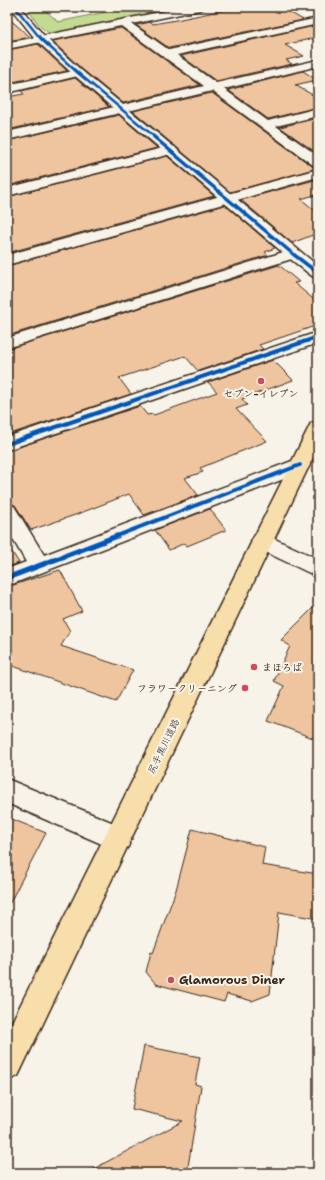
<svg xmlns="http://www.w3.org/2000/svg" width="325" height="1180" font-family="'Shantell Sans','Klee One',sans-serif">
  <style>
    .green { fill: #c3db91; stroke: #7f8258 }
    .building { fill: #efc59f; stroke: #3b2a1e }
    .lines { fill: none; stroke-linecap: round; stroke-linejoin: round }
    .street-casing { stroke: #3b2a1e; stroke-width: 3 }
    .secondary-casing { stroke: #3b2a1e; stroke-width: 3 }
    .primary-casing { stroke: #3b2a1e; stroke-width: 3 }
    .street { fill: #f7f3e8; fill-rule: evenodd }
    .secondary { fill: #f7f3e8; fill-rule: evenodd }
    .primary { fill: #f8deab; fill-rule: evenodd }
    .cycleway-far3-casing { stroke: #f7f3e8; stroke-width: 4 }
    .cycleway-far2-casing { stroke: #f7f3e8; stroke-width: 5 }
    .cycleway-far1-casing { stroke: #f7f3e8; stroke-width: 6 }
    .cycleway-casing { stroke: #f7f3e8; stroke-width: 8 }
    .cycleway-far3 { stroke: #0057b8; stroke-width: 2.5 }
    .cycleway-far2 { stroke: #0057b8; stroke-width: 3.5 }
    .cycleway-far1 { stroke: #0057b8; stroke-width: 4 }
    .cycleway { stroke: #0057b8; stroke-width: 5.5 }
    .poi-dot { fill: #d1495b; stroke: #f7f3e8; stroke-width: 1.5 }
    .labels { text-anchor: middle; stroke-width: 4; stroke-linejoin: round; paint-order: stroke }
    .poi-label { font-size: 10px; font-weight: bold; fill: #3b2a1e; stroke: #f7f3e8 }
    .street-label { font-size: 10px; fill: #3b2a1e; stroke: #f7f3e8 }
    .near-poi-label { font-size: 12px; font-weight: bold; fill: #3b2a1e; stroke: #f7f3e8; text-anchor: start }
  </style>
  <rect width="100%" height="100%" fill="#f7f3e8"/>
  <filter id="ink" filterUnits="userSpaceOnUse"><feTurbulence type="fractalNoise" baseFrequency=".025" numOctaves="2"/><feDisplacementMap in="SourceGraphic" scale="8" xChannelSelector="R" yChannelSelector="G"/><feConvolveMatrix kernelMatrix="1 2 1 2 8 2 1 2 1" color-interpolation-filters="sRGB"/></filter>
  <g filter="url(#ink)">
    <path class="green" d="M27,7h15l16,15 72,-15h58l-135,27c-12,-2 -20,-17 -26,-27z"/>
    <g class="building">
      <polygon points="239,7 281,7 303,20 169,48 136,25 151,22 153,24 176,20"/>
      <polygon points="7,17 30,37 7,41"/>
      <polygon points="314,26 318,29 318,37 285,45 304,56 286,60 292,64 216,81 181,56"/>
      <polygon points="121,28 200,85 123,103 83,70 52,41"/>
      <polygon points="38,44 67,71 12,82 7,77 7,50"/>
      <polygon points="303,71 317,80 295,85 318,98 318,107 268,119 228,90"/>
      <polygon points="75,78 109,107 7,130 7,97 24,94 21,91"/>
      <polygon points="212,93 312,166 318,168 230,192 133,111"/>
      <polygon points="119,115 157,148 7,186 7,141"/>
      <polygon points="318,118 318,154 280,127"/>
      <polygon points="167,156 214,196 7,253 7,197"/>
      <polygon points="318,179 318,194 301,199 318,213 318,233 292,243 241,200"/>
      <polygon points="225,205 275,248 265,252 268,255 7,336 7,266"/>
      <polygon points="279,265 299,282 294,283 318,303 318,325 259,345 263,349 198,371 185,356 119,378 131,394 7,435 7,349"/>
      <polygon points="273,360 293,380 242,399 247,405 236,409 267,441 200,468 203,472 185,478 198,495 144,515 129,494 78,514 31,530 15,505 7,503 7,451 140,406 147,415 153,414 154,415 217,392 208,382"/>
      <polygon points="210,509 226,530 187,546 185,543 169,550 155,530"/>
      <polygon points="7,544 19,563 7,567"/>
      <polygon points="60,570 82,611 63,619 70,631 61,646 133,670 116,702 7,664 7,587"/>
      <polygon points="318,603 318,740 268,721 284,686 274,681 290,646 281,640"/>
      <polygon points="7,817 46,833 7,908"/>
      <polygon points="192,829 265,847 262,865 318,874 318,919 279,912 270,994 252,1001 227,994 224,1002 156,984 146,972 151,952 153,953 176,890"/>
      <polygon points="144,1046 200,1057 195,1084 201,1086 187,1173 86,1173 183,1121 132,1109"/>
    </g>
    <g class="lines">
      <g class="street-casing">
        <g id="street">
          <polygon points="7,7 20,7 21,8 20,10 7,13"/>
          <polygon points="185,7 205,7 200,10 132,24 169,50 318,18 318,24 177,55 216,83 318,60 318,66 224,89 268,121 318,108 318,116 276,126 318,156 318,166 313,165 212,91 7,140 7,132 204,86 121,26 7,49 7,43"/>
          <polygon points="78,70 82,71 84,73 82,75 7,93 7,85"/>
          <polygon points="170,146 175,147 177,150 175,153 7,196 7,188"/>
          <polygon points="318,169 318,177 7,265 7,255"/>
          <polygon points="293,249 298,251 301,254 298,257 7,348 7,338"/>
          <polygon points="318,332 318,343 7,450 7,437"/>
          <polygon points="300,458 307,460 310,465 307,470 7,586 7,569 26,562 7,529 7,504 14,506 44,555"/>
          <polygon points="262,533 318,559 318,577 255,547 251,541 255,535"/>
          <polygon points="7,779 128,829 131,838 128,847 118,851 7,803"/>
        </g>
      </g>
      <g class="secondary-casing">
        <polygon id="secondary" points="10,7 20,7 45,37 82,71 318,266 318,278 312,276 288,257 74,75 37,41"/>
      </g>
      <g class="primary-casing">
        <polygon id="primary" points="318,421 318,447 18,1076 7,1081 7,1032 309,427 311,423"/>
      </g>
      <use href="#street" class="street"/>
      <use href="#secondary" class="secondary"/>
      <use href="#primary" class="primary"/>
      <g class="cycleway-far3-casing">
        <polyline id="cycleway-far3" points="15,7 41,39 78,73 156,138"/>
      </g>
      <g class="cycleway-far2-casing">
        <polyline id="cycleway-far2" points="154,137 293,254 318,273"/>
      </g>
      <g class="cycleway-far1-casing">
        <g id="cycleway-far1">
          <polyline points="7,444 318,337"/>
          <polyline points="114,537 300,465"/>
        </g>
      </g>
      <g class="cycleway-casing">
        <polyline id="cycleway" points="7,578 117,536"/>
      </g>
      <use href="#cycleway-far3" class="cycleway-far3"/>
      <use href="#cycleway-far2" class="cycleway-far2"/>
      <use href="#cycleway-far1" class="cycleway-far1"/>
      <use href="#cycleway" class="cycleway"/>
    </g>
  </g>
  <g class="poi-dot">
    <circle cx="261" cy="381" r="4"/>
    <circle cx="254" cy="667" r="4"/>
    <circle cx="245" cy="688" r="4"/>
    <circle cx="171" cy="980" r="4"/>
  </g>
  <g class="labels">
    <g class="poi-label">
      <text x="261" y="397">セブン-イレブン</text>
      <text x="262" y="671" text-anchor="start">まほろば</text>
      <text x="237" y="692" text-anchor="end">フラワークリーニング</text>
    </g>
    <g class="street-label">
      <text transform="translate(163 746) rotate(-64)" y="4">尻手黒川道路</text>
    </g>
    <g class="near-poi-label">
      <text x="179" y="984">Glamorous Diner</text>
    </g>
  </g>
  <rect width="325" height="1180" fill="none" stroke="#f7f3e8" stroke-width="24"/>
  <rect x="12" y="12" width="301" height="1156" fill="none" stroke="#3b2a1e" stroke-width="1.5" filter="url(#ink)"/>
</svg>
